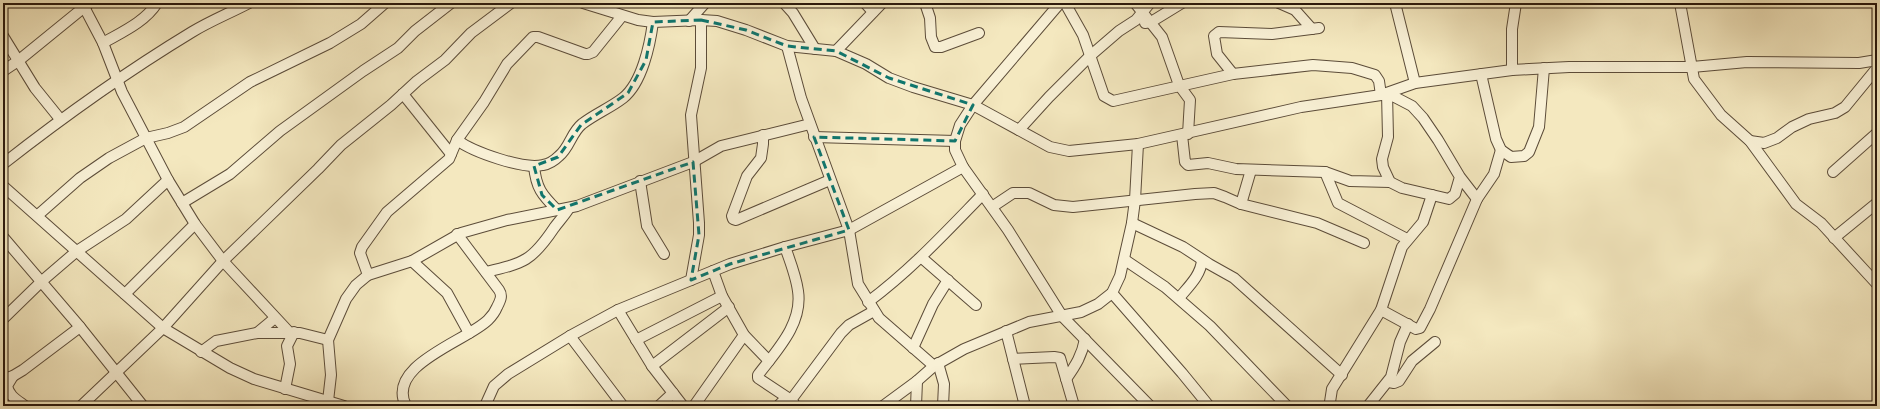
<svg xmlns="http://www.w3.org/2000/svg" width="1880" height="409" font-family="'IM FELL DW Pica',serif">
  <style>
    .lines { fill: none; stroke-linecap: round; stroke-linejoin: round }
    .minor-casing { stroke: #5c4c39; stroke-width: 12 }
    .minor { stroke: #f8f0d5; stroke-width: 10 }
    .marked { fill: none; stroke: #0f766e; stroke-width: 3; stroke-dasharray: 8 5; stroke-linejoin: round }
  </style>
  <rect width="100%" height="100%" fill="#f4e8bf"/>
  <filter id="stains"><feTurbulence type="fractalNoise" baseFrequency=".005" numOctaves="4"/><feColorMatrix values="0 0 0 0 .2 0 0 0 0 .09 0 0 0 0 .02 0 0 0 .5 -.17"/></filter>
  <radialGradient id="worn" r=".72"><stop offset=".6" stop-color="#630" stop-opacity="0"/><stop offset="1" stop-color="#630" stop-opacity=".3"/></radialGradient>
  <g class="lines">
    <g class="minor-casing">
      <g id="minor">
        <polyline points="82,3 103,43 122,92 168,180 195,224 223,261 289,332"/>
        <polyline points="583,3 638,20 653,22 701,20 717,21 746,30 787,46 836,51 866,64 889,78 913,87 973,105 1050,147 1069,151 1138,144 1301,107 1381,95 1415,83 1512,70 1569,67 1692,67 1747,62 1859,63 1877,60"/>
        <polyline points="784,3 793,13 815,49"/>
        <polyline points="865,3 873,12"/>
        <polyline points="925,3 930,18 931,37 935,47 941,47 979,33"/>
        <polyline points="1060,3 973,105 960,125 955,141 955,150 963,167 1008,230 1062,316 1150,406"/>
        <polyline points="1065,3 1083,35 1104,96 1113,101 1233,74 1313,65 1352,68 1375,75 1379,81 1381,95"/>
        <polyline points="1135,3 1162,37 1179,85 1190,100 1188,134"/>
        <polyline points="1279,3 1295,10 1312,29"/>
        <polyline points="1395,3 1415,83"/>
        <polyline points="1680,3 1694,79 1721,115 1750,141 1796,204 1821,223 1877,284"/>
        <polyline points="689,21 705,3"/>
        <polyline points="1145,23 1151,22 1182,3"/>
        <polyline points="3,36 35,88 60,119"/>
        <path d="M103,43c19,-11 42,-21 54,-40"/>
        <polyline points="787,46 801,98 849,230 858,284 879,318 934,366"/>
        <polyline points="836,51 882,3"/>
        <polyline points="1512,70 1512,29 1516,3"/>
        <polyline points="3,71 18,61 88,4"/>
        <polyline points="1233,74 1217,54 1214,36 1219,32 1272,34 1319,28"/>
        <polyline points="1481,74 1496,139 1501,150 1511,157 1524,156 1529,152 1539,127 1544,68"/>
        <polyline points="403,94 451,154"/>
        <polyline points="1019,130 1049,97 1090,56 1119,31 1136,20 1150,3"/>
        <polyline points="763,135 763,144 761,158 747,176 732,216 733,219 736,220 830,180"/>
        <polyline points="1182,135 1185,162 1188,165 1208,163 1236,169 1325,172 1350,181 1390,182"/>
        <polyline points="814,137 955,141"/>
        <path d="M457,140c16,12 67,30 86,25 6,-1 12,-5 16,-9 11,-9 12,-23 23,-32 13,-10 28,-16 41,-26 19,-15 27,-53 30,-76"/>
        <polyline points="1750,141 1764,143 1777,138 1792,127 1809,119 1835,113 1845,107 1877,68"/>
        <path d="M3,164c60,-47 123,-92 189,-132 18,-11 38,-19 57,-29"/>
        <path d="M534,166c2,22 8,29 23,44"/>
        <polyline points="1325,172 1338,203 1407,239"/>
        <polyline points="1833,172 1877,133"/>
        <polyline points="1460,177 1455,194 1449,199 1402,188 1390,182 1383,167 1382,159 1388,137 1387,93 1412,106 1423,118 1438,140 1460,177 1477,199"/>
        <polyline points="640,181 647,226 664,254"/>
        <polyline points="3,186 163,328 230,368 254,379 344,406"/>
        <polyline points="182,203 230,174 280,131 363,71 398,48 415,31 451,3"/>
        <polyline points="1241,204 1251,170"/>
        <polyline points="992,207 1013,193 1029,193 1054,205 1073,207 1195,194 1214,193 1225,197 1241,204 1317,223 1364,243"/>
        <polyline points="38,215 80,178 109,158 146,138 168,133 184,127 250,82 330,43 361,24 385,3"/>
        <polyline points="1132,223 1183,247 1209,264 1234,278 1342,375"/>
        <polyline points="3,237 80,327 143,406"/>
        <polyline points="1834,238 1877,203"/>
        <path d="M785,247c5,14 11,29 13,44 5,33 -22,60 -40,84v3l33,22 5,6"/>
        <polyline points="922,258 976,305"/>
        <polyline points="1125,260 1165,287 1210,326 1287,406"/>
        <polyline points="412,261 447,293 469,333"/>
        <polyline points="713,271 722,296 744,335 769,361"/>
        <path d="M486,272c38,-9 46,-11 68,-44 5,-7 11,-13 15,-20"/>
        <polyline points="368,275 360,253 362,247 387,212 449,159 457,140 484,102 507,64 533,37 538,37 585,54 588,54 593,52 622,16"/>
        <polyline points="691,280 699,235 699,223 691,115 701,68 701,20"/>
        <polyline points="1112,293 1182,373 1209,406"/>
        <polyline points="125,294 195,224"/>
        <path d="M1179,298c10,-12 22,-23 23,-38"/>
        <path d="M868,302c43,-32 77,-69 115,-108"/>
        <polyline points="618,310 652,366 683,406"/>
        <polyline points="1381,310 1416,329 1420,328 1430,309 1477,199 1494,174 1501,150"/>
        <polyline points="3,319 42,281 77,251 126,219 168,180"/>
        <polyline points="1006,331 1025,406"/>
        <polyline points="257,333 275,318"/>
        <polyline points="570,336 623,406"/>
        <polyline points="636,340 722,296"/>
        <polyline points="913,348 933,304 948,280"/>
        <polyline points="201,352 216,341 257,333 300,333 328,340"/>
        <polyline points="1013,359 1054,357 1060,358 1074,406"/>
        <polyline points="938,363 944,384 943,406"/>
        <polyline points="652,366 729,307"/>
        <path d="M13,376l-6,10c2,10 10,14 18,20"/>
        <polyline points="3,379 13,376 23,370 80,327"/>
        <path d="M1066,379c10,-14 16,-24 19,-40"/>
        <polyline points="1389,382 1394,383 1399,381 1412,361 1435,342"/>
        <polyline points="285,389 290,364 287,346 294,332"/>
        <polyline points="791,400 841,333 849,325 874,311"/>
        <polyline points="328,401 331,375 328,340 346,299 356,285 368,275 412,261 461,233 507,220 577,206 693,162 721,146 810,124"/>
        <polyline points="1330,402 1332,389 1381,310 1402,247 1423,222 1432,195"/>
        <polyline points="81,406 163,328 223,261 318,169 341,145 391,105 417,81 445,60 471,33 511,3"/>
        <path d="M406,406c-21,-41 61,-65 82,-86 4,-4 7,-8 9,-13 3,-6 6,-11 2,-17l-42,-56"/>
        <polyline points="485,406 494,386 508,374 570,336 618,310 730,264 785,247 849,230 963,167"/>
        <polyline points="659,406 673,393"/>
        <polyline points="694,406 744,335"/>
        <polyline points="778,406 786,398"/>
        <polyline points="883,406 917,381 934,366 964,349 1029,322 1081,312 1098,304 1112,293 1120,276 1132,223 1135,200 1138,144"/>
        <polyline points="916,406 917,381"/>
        <polyline points="1368,406 1391,377 1400,342 1408,324"/>
      </g>
    </g>
    <use href="#minor" class="minor"/>
  </g>
  <path class="marked" d="M701,20l45,10 41,16 49,5 53,27 84,27 -18,36 -141,-4 35,93 -119,34 -39,16 8,-45 -6,-73 -136,48 -15,-15 -8,-29 24,-9 23,-32 47,-32 18,-33 7,-38z"/>
  <rect width="1880" height="409" fill="none" stroke="#f4e8bf" stroke-width="16"/>
  <rect x="4" y="4" width="1872" height="401" fill="none" stroke="#2a180c" stroke-width="2"/>
  <rect x="8" y="8" width="1864" height="393" fill="none" stroke="#2a180c"/>
  <rect width="100%" height="100%" filter="url(#stains)"/>
  <rect width="100%" height="100%" fill="url(#worn)"/>
</svg>
